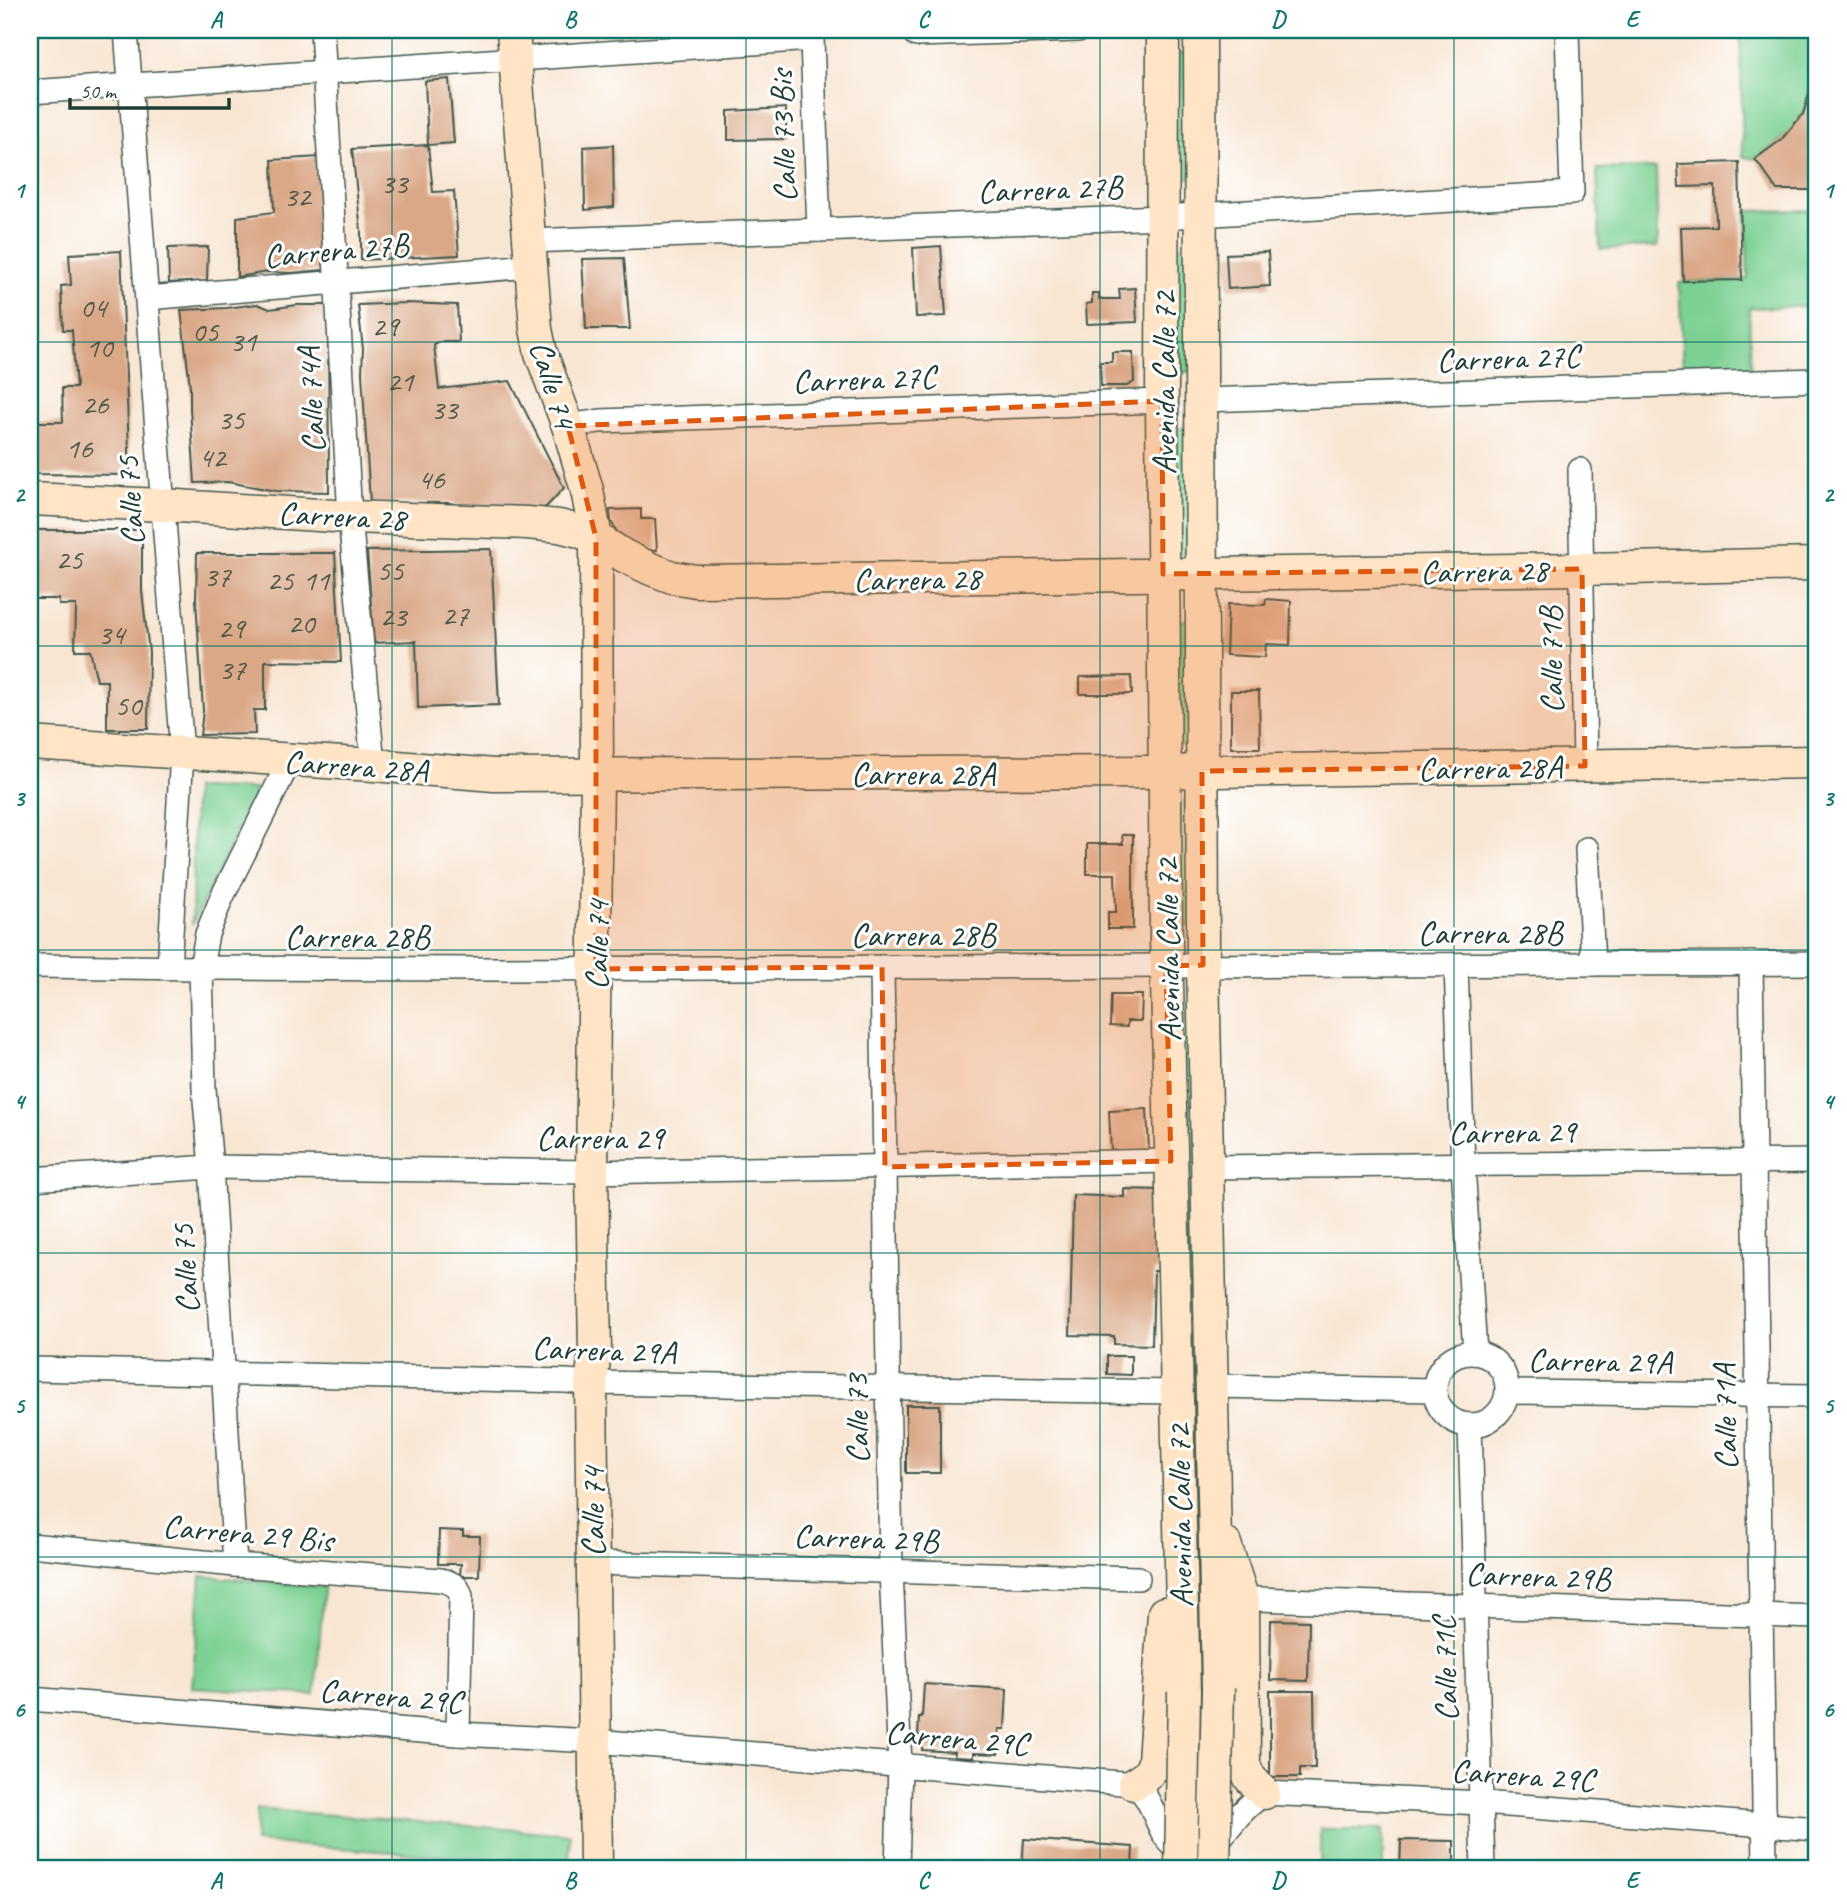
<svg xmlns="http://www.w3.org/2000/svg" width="1847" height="1899" font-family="Caveat,sans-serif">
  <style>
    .green { fill: #7cd093; stroke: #4e8664; stroke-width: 2 }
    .building { fill: #daa887 }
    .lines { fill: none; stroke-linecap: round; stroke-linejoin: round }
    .street-casing { stroke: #40564c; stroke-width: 26 }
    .secondary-casing { stroke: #40564c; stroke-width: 35 }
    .street { stroke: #fff; stroke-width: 23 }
    .secondary { stroke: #ffe4c6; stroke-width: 32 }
    .secondary-bridge-casing { stroke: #40564c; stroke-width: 35; stroke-linecap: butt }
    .secondary-bridge { stroke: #ffe4c6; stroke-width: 32 }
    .marked { fill: #de580e; fill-opacity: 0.2; stroke: #de580e; stroke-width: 5; stroke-dasharray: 14 9; stroke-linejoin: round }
    .grid { fill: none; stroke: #0f766e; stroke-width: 2; stroke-opacity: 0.55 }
    .labels { text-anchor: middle; stroke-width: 6; stroke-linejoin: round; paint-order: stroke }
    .number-label { font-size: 30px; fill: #4e5849 }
    .street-label { font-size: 33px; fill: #1f3d34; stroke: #fff }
    .neatline { fill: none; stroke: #0f766e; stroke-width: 2.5 }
    .grid-label { font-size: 23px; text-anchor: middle; font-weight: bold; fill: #0f766e }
  </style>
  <rect width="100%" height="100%" fill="#fff"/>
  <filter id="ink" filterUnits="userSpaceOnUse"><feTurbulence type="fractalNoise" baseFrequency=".0143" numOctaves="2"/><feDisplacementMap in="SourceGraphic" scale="14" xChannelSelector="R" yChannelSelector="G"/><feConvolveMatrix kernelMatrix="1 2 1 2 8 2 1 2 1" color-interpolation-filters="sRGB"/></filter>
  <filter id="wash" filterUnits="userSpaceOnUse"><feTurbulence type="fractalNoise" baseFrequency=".00686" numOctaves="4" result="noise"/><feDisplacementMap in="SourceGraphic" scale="28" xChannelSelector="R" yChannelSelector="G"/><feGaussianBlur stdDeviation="1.57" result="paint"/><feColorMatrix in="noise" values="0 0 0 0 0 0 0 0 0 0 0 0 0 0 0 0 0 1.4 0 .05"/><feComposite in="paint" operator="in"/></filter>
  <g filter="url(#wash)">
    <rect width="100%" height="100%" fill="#f8e6d3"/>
    <g class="green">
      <path d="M1740,30h77v34l-5,1c-1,50 -17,66 -57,94l-12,-2z"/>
      <polygon points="1174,53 1189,53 1191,178 1175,178"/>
      <polygon points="1656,168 1658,247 1600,249 1597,169"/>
      <polygon points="1817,210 1817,278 1815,306 1749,308 1751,368 1683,370 1679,282 1748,279 1746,211"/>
      <polygon points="1174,246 1189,246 1190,372 1175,372"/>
      <polygon points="1174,428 1190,428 1190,553 1175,553"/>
      <polygon points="1175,620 1190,620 1191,745 1176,745"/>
      <polygon points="194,788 257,789 192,925"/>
      <polygon points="1175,801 1190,801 1192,926 1177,926"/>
      <polygon points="1193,1003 1199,1494 1191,1494 1179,1004"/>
      <polygon points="201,1576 324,1587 315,1695 192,1687"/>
      <polygon points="257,1809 570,1834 569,1865 255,1842"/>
      <rect x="1320" y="1829" width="63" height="40"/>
    </g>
    <g id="blocks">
      <g class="building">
        <polygon points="1817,64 1817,190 1777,190 1755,159 1781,140 1803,114 1812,84 1812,65"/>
        <polygon points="449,79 454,143 428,145 425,81"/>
        <polygon points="786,108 786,139 728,140 728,111"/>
        <polygon points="428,145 433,192 454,191 459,255 361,260 361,231 352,149"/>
        <polygon points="613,145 614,207 585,210 584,147"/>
        <polygon points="319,157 324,270 292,273 268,272 237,277 237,217 274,212 272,160"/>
        <polygon points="1739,162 1742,280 1683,281 1681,227 1716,226 1715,186 1679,187 1678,164"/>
        <polygon points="941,246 946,316 916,317 913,248"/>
        <polygon points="208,247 207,281 169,283 168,248"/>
        <polygon points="121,251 130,475 30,474 30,422 63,422 62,388 76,388 72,330 63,330 61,286 71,285 69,254"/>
        <polygon points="1268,252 1270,286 1228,289 1226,254"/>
        <polygon points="624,258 630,329 586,329 582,259"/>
        <polygon points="1135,288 1137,322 1087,324 1086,304 1092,303 1092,293 1099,293 1099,299 1120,299 1119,289"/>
        <polygon points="406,303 457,305 459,342 440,342 434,345 439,389 510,381 564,488 546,507 518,514 491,513 450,503 370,503 362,373 363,349 358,305"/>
        <polygon points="257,304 270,309 297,305 328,305 329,492 276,491 228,482 195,483 190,408 190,387 181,310 227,308"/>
        <polygon points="1112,352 1133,352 1134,382 1127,386 1101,386 1100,362 1112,362"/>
        <polygon points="641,509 641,519 655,519 657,550 638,551 619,536 611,521 610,510"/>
        <polygon points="30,530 142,530 142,591 149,652 148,729 107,729 107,681 97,681 90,650 75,650 76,605 59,605 59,599 30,599"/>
        <polygon points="491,549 499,705 418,708 416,641 374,643 367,551"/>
        <polygon points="197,553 335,553 341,662 265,661 265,710 254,710 255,734 200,735 203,711 196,599"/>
        <polygon points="1266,599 1291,601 1290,645 1266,644 1265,657 1226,655 1228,604 1265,605"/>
        <polygon points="1131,676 1132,694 1080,694 1080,677"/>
        <polygon points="1231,691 1259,691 1260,748 1231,748"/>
        <polygon points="1122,835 1133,835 1133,929 1108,929 1108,912 1116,912 1115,874 1087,874 1087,844 1123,844"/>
        <polygon points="1111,995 1142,995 1141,1021 1127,1021 1127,1027 1110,1026"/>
        <polygon points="1147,1109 1149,1150 1111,1152 1109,1111"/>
        <polygon points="1124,1189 1160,1190 1158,1271 1154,1271 1152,1345 1114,1344 1114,1336 1070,1335 1073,1195 1124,1197"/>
        <polygon points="1107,1356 1131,1356 1131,1375 1107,1374"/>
        <rect x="906" y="1405" width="34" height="68"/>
        <polygon points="439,1530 463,1531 463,1536 480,1536 479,1576 460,1576 461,1564 438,1564"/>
        <polygon points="1271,1620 1309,1621 1308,1681 1270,1680"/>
        <polygon points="924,1684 1007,1689 1005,1729 999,1729 998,1754 973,1753 973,1758 954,1757 955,1752 922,1750 923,1736 918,1736 919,1717 922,1717"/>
        <polygon points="1270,1691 1314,1691 1315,1768 1300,1768 1300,1777 1270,1777"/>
        <polygon points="1024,1839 1133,1847 1132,1869 1022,1869"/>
        <polygon points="1401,1840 1454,1841 1454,1869 1400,1869"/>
      </g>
    </g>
  </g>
  <g filter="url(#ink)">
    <use href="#blocks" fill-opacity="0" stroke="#40564c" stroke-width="2"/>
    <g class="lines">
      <g class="street-casing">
        <g id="street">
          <polyline points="126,30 182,753 169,967"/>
          <polyline points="322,30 350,517 373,765"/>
          <polyline points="915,30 916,35 1078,30"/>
          <polyline points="30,92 812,39 819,230"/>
          <polyline points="529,241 1163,217 1572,193 1567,30"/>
          <polyline points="147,298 531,266"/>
          <polyline points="1202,400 1817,380"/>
          <polyline points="568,426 600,421 1162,401"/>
          <polyline points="1580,470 1585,766"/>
          <polyline points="1587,849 1593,964"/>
          <polyline points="1751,963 1765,1869"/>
          <polyline points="1456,965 1463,1165 1475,1353"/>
          <polyline points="30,966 201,968 492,969 1817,963"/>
          <polyline points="882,967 891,1571 900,1765 897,1869"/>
          <polyline points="1207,1167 1817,1161"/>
          <polyline points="30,1179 211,1167 592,1172 1171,1161"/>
          <circle cx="1471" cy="1389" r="36"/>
          <polyline points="30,1369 565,1381 591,1383 1176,1392"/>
          <polyline points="1211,1386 1435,1390"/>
          <polyline points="1507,1392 1817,1396"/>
          <polyline points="1470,1425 1483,1869"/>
          <path d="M30,1545l205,20 206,15c11,3 17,5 20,16l-3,138"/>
          <polyline points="592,1563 1138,1578"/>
          <polyline points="235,1565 211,1167 204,1089 201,968 207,934 222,897 290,760"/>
          <polyline points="1256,1599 1817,1617"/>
          <path d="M30,1699l428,35 136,7 540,43c16,13 19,30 28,47 9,17 30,32 48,17 10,-8 18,-20 26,-29 8,-10 18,-18 28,-26l218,10 335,26"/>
        </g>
      </g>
      <g class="secondary-casing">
        <g id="secondary">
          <polyline points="513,30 536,329 541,353 568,426 587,490 596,538 597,776 592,1172 595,1353 591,1383 596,1869"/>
          <polyline points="1163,30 1162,401 1166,939 1184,1692"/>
          <polyline points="1200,30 1203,965 1218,1688"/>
          <polyline points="30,499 162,505 350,517 527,523 559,526 579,531 596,538 624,556 651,569 672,577 696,581 1582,569 1817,564"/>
          <polyline points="30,743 373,765 494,775 1152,772 1817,762"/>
          <polyline points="1225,1544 1243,1600 1244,1765 1250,1778 1264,1793"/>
          <path d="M1134,1784c10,-6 18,-11 20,-23l10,-148"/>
        </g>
      </g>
      <use href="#street" class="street"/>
      <use href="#secondary" class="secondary"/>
      <g class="secondary-bridge-casing">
        <g id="secondary-bridge">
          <polyline points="1181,1869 1184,1692"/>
          <polyline points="1214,1869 1218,1688"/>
        </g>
      </g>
      <use href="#secondary-bridge" class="secondary-bridge"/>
    </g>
  </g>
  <path class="marked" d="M1162,401l1,173 419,-5 3,197 -383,5 1,194 -37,1 5,195 -286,6 -3,-200 -286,2v-431l-28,-112z"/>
  <path class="grid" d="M392,30v1839M746,30v1839M1100,30v1839M1454,30v1839M30,342h1787M30,646h1787M30,950h1787M30,1253h1787M30,1557h1787"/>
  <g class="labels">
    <g class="number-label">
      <text x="394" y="193">33</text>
      <text x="297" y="206">32</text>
      <text x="93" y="317">04</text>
      <text x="385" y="336">29</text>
      <text x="205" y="341">05</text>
      <text x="243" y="351">31</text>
      <text x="99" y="357">10</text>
      <text x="400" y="391">21</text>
      <text x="95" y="414">26</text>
      <text x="444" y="419">33</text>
      <text x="231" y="429">35</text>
      <text x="79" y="458">16</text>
      <text x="212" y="467">42</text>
      <text x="431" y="489">46</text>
      <text x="69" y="569">25</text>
      <text x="390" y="580">55</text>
      <text x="217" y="586">37</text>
      <text x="280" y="590">25</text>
      <text x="316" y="590">11</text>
      <text x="455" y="625">27</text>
      <text x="393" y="626">23</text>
      <text x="301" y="633">20</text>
      <text x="231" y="638">29</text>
      <text x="111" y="644">34</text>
      <text x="232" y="679">37</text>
      <text x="128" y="715">50</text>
    </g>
    <g class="street-label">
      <text transform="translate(782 136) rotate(-92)" y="12">Calle 73 Bis</text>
      <text transform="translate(1050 188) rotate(-2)" y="12">Carrera 27B</text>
      <text transform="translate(336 249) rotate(-5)" y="12">Carrera 27B</text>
      <text transform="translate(1508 357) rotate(-2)" y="12">Carrera 27C</text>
      <text transform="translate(864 378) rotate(-2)" y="12">Carrera 27C</text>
      <text transform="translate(1163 383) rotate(-90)" y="12">Avenida Calle 72</text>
      <text transform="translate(554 384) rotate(73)" y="12">Calle 74</text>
      <text transform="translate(310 400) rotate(-93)" y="12">Calle 74A</text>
      <text transform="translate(129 501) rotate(-94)" y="12">Calle 75</text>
      <text transform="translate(342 515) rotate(3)" y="12">Carrera 28</text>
      <text transform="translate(1484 570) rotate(-1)" y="12">Carrera 28</text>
      <text transform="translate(917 578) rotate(-1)" y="12">Carrera 28</text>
      <text transform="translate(1550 660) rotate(-91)" y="12">Calle 71B</text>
      <text transform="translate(356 765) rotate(4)" y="12">Carrera 28A</text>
      <text transform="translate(1490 767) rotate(-1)" y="12">Carrera 28A</text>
      <text x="923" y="785">Carrera 28A</text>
      <text x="1490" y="944">Carrera 28B</text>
      <text x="923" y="946">Carrera 28B</text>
      <text x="357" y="948">Carrera 28B</text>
      <text transform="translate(596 945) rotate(-89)" y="12">Calle 74</text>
      <text transform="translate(1167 950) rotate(-91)" y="12">Avenida Calle 72</text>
      <text transform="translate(1512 1131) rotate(-1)" y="12">Carrera 29</text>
      <text x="600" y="1149">Carrera 29</text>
      <text transform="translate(184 1269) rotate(-94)" y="12">Calle 75</text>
      <text transform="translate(604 1349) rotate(2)" y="12">Carrera 29A</text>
      <text transform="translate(1600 1360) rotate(1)" y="12">Carrera 29A</text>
      <text transform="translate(1724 1417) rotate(-91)" y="12">Calle 71A</text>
      <text transform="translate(856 1419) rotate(-91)" y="12">Calle 73</text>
      <text transform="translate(592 1512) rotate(-90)" y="12">Calle 74</text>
      <text transform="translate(1179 1516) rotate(-91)" y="12">Avenida Calle 72</text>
      <text transform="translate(248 1532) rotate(5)" y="12">Carrera 29 Bis</text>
      <text transform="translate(866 1537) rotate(2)" y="12">Carrera 29B</text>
      <text transform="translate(1538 1575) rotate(2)" y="12">Carrera 29B</text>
      <text transform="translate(1444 1669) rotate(-92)" y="12">Calle 71C</text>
      <text transform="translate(391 1695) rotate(5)" y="12">Carrera 29C</text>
      <text transform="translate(957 1737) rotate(5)" y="12">Carrera 29C</text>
      <text transform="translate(1523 1774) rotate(4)" y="12">Carrera 29C</text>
    </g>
  </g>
  <rect width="1847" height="1899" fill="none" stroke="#fff" stroke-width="77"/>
  <path d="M70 98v10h159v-10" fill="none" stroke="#1f3d34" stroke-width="3.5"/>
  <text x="80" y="98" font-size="21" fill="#1f3d34" stroke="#ffffff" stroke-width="5" paint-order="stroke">50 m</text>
  <rect x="38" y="38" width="1770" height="1822" class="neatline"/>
  <g class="grid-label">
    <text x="216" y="27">A</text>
    <text x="570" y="27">B</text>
    <text x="923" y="27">C</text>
    <text x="1278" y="27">D</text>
    <text x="1632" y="27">E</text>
    <text x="19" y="198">1</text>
    <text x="1828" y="198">1</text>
    <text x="19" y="502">2</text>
    <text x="1828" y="502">2</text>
    <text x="19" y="806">3</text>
    <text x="1828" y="806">3</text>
    <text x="19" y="1109">4</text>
    <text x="1828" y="1109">4</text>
    <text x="19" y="1413">5</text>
    <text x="1828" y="1413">5</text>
    <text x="19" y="1717">6</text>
    <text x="1828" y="1717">6</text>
    <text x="216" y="1888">A</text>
    <text x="570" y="1888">B</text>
    <text x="923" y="1888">C</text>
    <text x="1278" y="1888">D</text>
    <text x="1632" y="1888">E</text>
  </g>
</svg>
